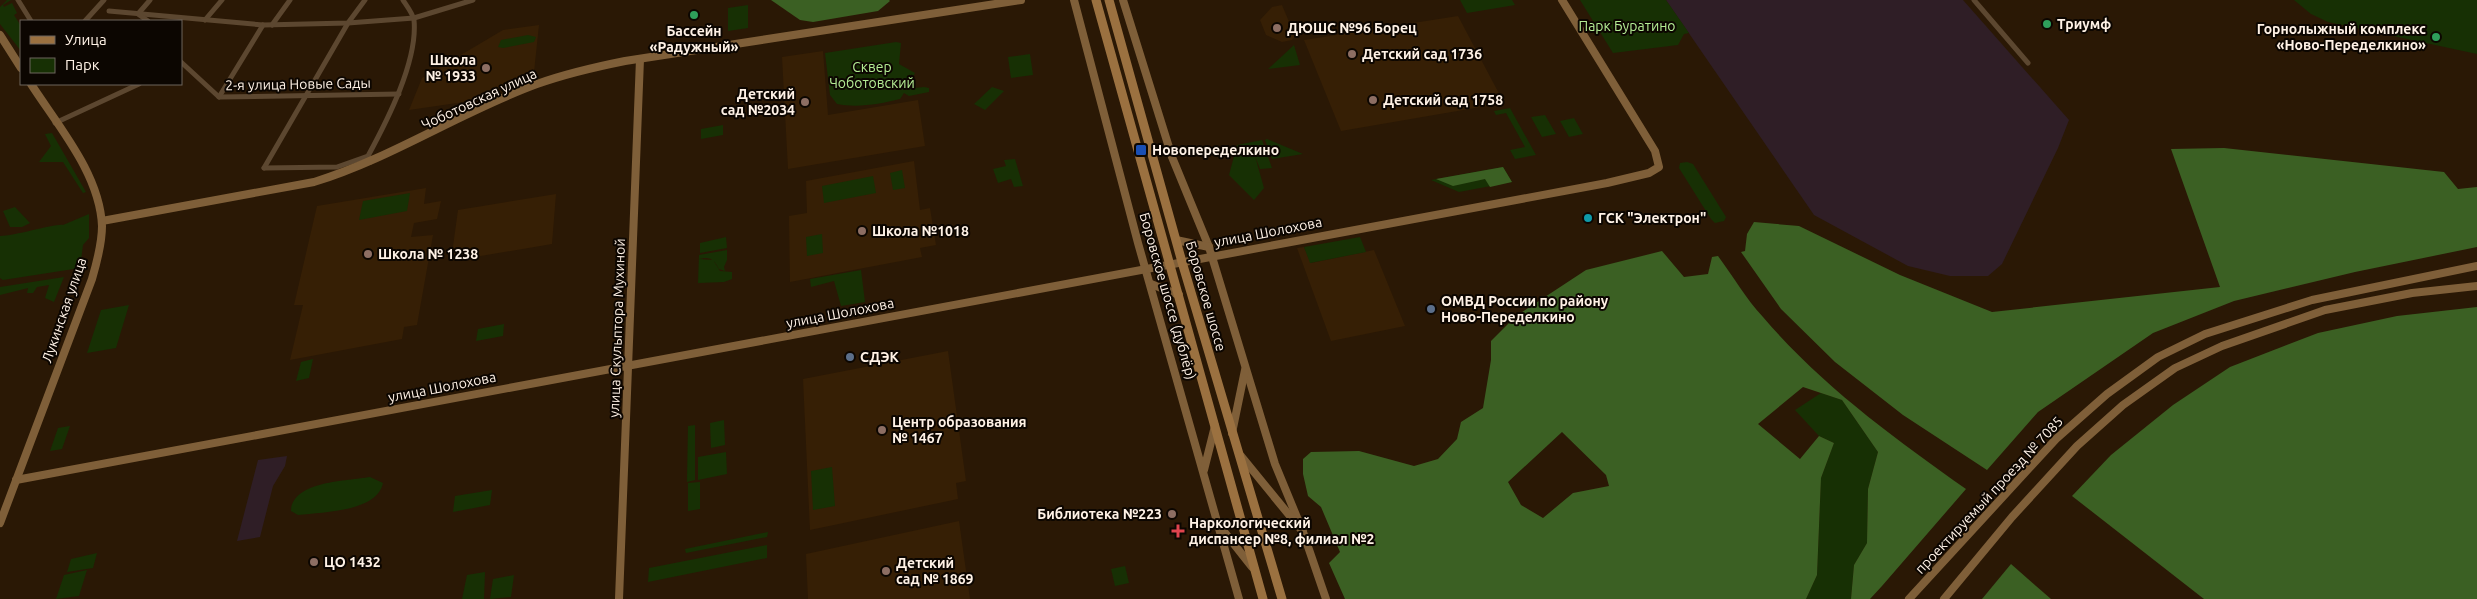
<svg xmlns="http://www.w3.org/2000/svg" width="2477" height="599" font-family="Ubuntu,sans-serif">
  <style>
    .built { fill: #361f05 }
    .industrial { fill: #2f1e26 }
    .green { fill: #173004 }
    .forest { fill: #3b6023; fill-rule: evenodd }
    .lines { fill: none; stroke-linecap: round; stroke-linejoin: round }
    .street { stroke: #5c4730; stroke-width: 5 }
    .secondary { stroke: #7f5f39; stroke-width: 8 }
    .primary { stroke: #9b7140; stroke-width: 9 }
    .leisure-dot { fill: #2e9e5b; stroke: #0c0601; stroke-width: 2 }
    .education-dot { fill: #8d6e63; stroke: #0c0601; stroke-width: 2 }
    .transit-dot { fill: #1a4fb4; stroke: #0c0601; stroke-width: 2 }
    .culture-dot { fill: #0f9aa8; stroke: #0c0601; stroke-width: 2 }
    .service-dot { fill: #5c6f8a; stroke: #0c0601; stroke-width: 2 }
    .health-dot { fill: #e0444e; stroke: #0c0601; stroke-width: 2 }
    .labels { text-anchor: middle; stroke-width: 4; stroke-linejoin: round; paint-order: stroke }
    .poi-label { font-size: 14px; font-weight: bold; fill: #fff2e6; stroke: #0c0601; text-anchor: start }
    .park-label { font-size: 14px; fill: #b4ec94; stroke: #0c0601 }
    .street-label { font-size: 14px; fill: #fff2e6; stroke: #0c0601 }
  </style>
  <rect width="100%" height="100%" fill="#2a1805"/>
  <g class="built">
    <polygon points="1282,5 1295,36 1292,40 1282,42 1266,35 1260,20 1272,7"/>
    <polygon points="1458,16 1504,103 1341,131 1304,40"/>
    <polygon points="539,25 534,72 464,102 409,110 422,78 503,30"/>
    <polygon points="823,51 828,115 918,100 925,146 788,169 782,57"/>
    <polygon points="914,161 920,210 930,208 936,245 920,248 922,257 790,282 789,216 807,213 806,181"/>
    <polygon points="426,188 424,204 441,201 437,219 414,223 411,237 433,235 417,325 404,327 402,339 290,360 303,305 294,305 317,206"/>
    <polygon points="556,194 552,244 451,261 458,210"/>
    <polygon points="1304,247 1311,263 1374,250 1405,326 1331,341 1297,248"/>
    <polygon points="948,351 966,481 956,483 958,499 810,530 803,379"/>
    <polygon points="959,521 970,599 808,599 806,554"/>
  </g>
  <g class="industrial">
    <polygon points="1666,0 1963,0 2069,120 2058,148 2002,264 1988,276 1950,276 1908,266 1814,215"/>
    <polygon points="287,456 285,466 273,486 260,537 237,541 258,460"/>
  </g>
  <g class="green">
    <polygon points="7,0 11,0 3,5 4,7 12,3 17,13 14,15 21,26 21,51 0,24 0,7"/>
    <polygon points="1460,0 1512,0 1515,5 1467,13"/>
    <polygon points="1580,0 1666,0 1689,33 1684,34 1678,45 1613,53"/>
    <polygon points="2294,0 2477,0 2477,54 2328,22 2311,14"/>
    <polygon points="748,5 748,28 728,31 728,8"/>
    <polygon points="528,35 536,37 534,42 503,48 498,47 501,40"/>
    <path d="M896,42l5,1 -2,21 16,9 -9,16 18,-2 5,1v4l-20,4 -5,-3 -4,6c-20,5 -42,9 -63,5l-7,-9 -5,-42z"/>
    <polygon points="1294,45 1300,65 1268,69"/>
    <polygon points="1030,54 1033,75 1011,78 1008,57"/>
    <polygon points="992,87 1004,91 985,110 974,104"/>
    <polygon points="1510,108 1536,155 1515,159 1510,150 1525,147 1506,113 1496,115 1494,111"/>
    <polygon points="1545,115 1556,134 1542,137 1531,117"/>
    <polygon points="1574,118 1583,134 1569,137 1560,121"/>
    <polygon points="723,125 723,135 701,139 701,129"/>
    <polygon points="52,133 86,192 83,193 63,162 39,162 51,146 45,134"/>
    <polygon points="1267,139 1303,154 1272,159 1265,140"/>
    <polygon points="1262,140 1272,168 1260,169 1255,156 1264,188 1254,200 1229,175 1237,145"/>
    <polygon points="1015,159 1023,186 1014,187 1011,179 998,183 993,169 1006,166 1004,160"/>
    <polygon points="1687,162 1693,164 1726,217 1724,221 1715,223 1711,219 1679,168 1680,163"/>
    <polygon points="1503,167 1512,182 1459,192 1431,180"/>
    <polygon points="902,170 905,188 893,190 890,173"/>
    <polygon points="873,176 876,193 824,203 822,186"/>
    <polygon points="410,193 407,211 359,220 363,201"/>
    <polygon points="15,207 30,223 22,227 10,227 3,211"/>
    <path d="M89,214v24l-6,7 -3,23 -77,12 -3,-2v-42c15,0 57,-13 63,-11z"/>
    <polygon points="822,234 823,253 807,256 806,237"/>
    <polygon points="726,237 727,248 700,253 700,243"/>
    <polygon points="1360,237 1366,252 1310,263 1304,247"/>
    <path d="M727,250v10l-3,7 1,4 -6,-2c-5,-10 -9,-13 -20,-10l14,1 7,11 12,1v7l-8,3 -26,1 1,-28z"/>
    <polygon points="861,270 865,302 841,306 834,281 811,287 810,279"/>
    <polygon points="64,277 54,302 45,298 49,285 37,287 33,293 27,293 28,288 0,295 0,287"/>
    <polygon points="129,305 116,348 87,353 101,310"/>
    <polygon points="504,324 503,336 476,341 478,329"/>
    <polygon points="313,359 309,378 296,381 301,362"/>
    <polygon points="1821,393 1842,400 1878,452 1868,489 1867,543 1854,565 1851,599 1806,599 1817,575 1821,478 1834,443 1819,436 1795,410"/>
    <polygon points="724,420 725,445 711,448 710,423"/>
    <polygon points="695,425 695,480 687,482 688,426"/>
    <polygon points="70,426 62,449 50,451 58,428"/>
    <polygon points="726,452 727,474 698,480 698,457"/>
    <polygon points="832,467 835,506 813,510 811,471"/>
    <path d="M370,477l13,6c-6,29 -60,29 -85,32l-7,-4c1,-30 56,-30 79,-34z"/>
    <polygon points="700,482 700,509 688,511 688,483"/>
    <polygon points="492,490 490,505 453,512 455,496"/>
    <polygon points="768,532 767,537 686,553 685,549"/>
    <polygon points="767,545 767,558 648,582 649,568"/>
    <polygon points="97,553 93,568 67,572 71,559"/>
    <polygon points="1125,566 1129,583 1115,586 1111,569"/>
    <polygon points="87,570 79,596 56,599 64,575"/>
    <polygon points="485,572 484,599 462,599 467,575"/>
    <polygon points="514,575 511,597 490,599 493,579"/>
  </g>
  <g class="forest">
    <polygon points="771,0 889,0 890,1 878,11 813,22 800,20"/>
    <polygon points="2224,148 2444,172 2458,189 2477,187 2477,247 2355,272 2234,301 2153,333 2038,412 1987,470 1903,415 1835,362 1781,309 1741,252 1745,251 1747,234 1754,222 1799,226 1900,275 1992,312 2220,287 2171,149"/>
    <polygon points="1503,167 1512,182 1490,187 1485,179 1453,186 1436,179"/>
    <path d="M1662,251l22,26 24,-3 4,-17 6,-1c15,20 28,43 45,61 59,69 130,120 203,172l-84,97 -12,13h-19l3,-34 13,-22 1,-54 10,-37 -36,-52 -39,-13 -45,37 42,35 19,-23 15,7 -13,35 -4,97 -11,24h-461l-16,-36 11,-11 -19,-45 -13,-11 -5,-22v-15l8,-7 48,-1 55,15 24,-7 19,-20 4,-17 22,-14 8,-48v-19l25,-25 70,-46zM1562,432l44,43 3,11 -36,7 -30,25 -22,-13 -13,-23z"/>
    <polygon points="2477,307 2477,599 2204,599 2072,496 2111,455 2173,405 2230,367 2318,333 2397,316"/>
    <polygon points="2011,564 2051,599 1982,599"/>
  </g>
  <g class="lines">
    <g class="street">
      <polyline points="18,0 31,21"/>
      <polyline points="1974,0 2028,63"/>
      <polyline points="109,11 263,25 348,23 414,18 473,0"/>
      <polyline points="205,20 222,0"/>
      <polyline points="85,21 104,0"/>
      <polyline points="148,21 138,14 150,0"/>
      <polyline points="272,25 290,0"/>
      <polyline points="181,62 219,97 399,94"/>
      <polyline points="219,97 263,25"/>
      <polyline points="55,123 139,84"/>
      <path d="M371,162l-3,-6c19,-35 50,-95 46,-136 -1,-6 -7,-14 -11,-20"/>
      <polyline points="264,168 348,23 365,0"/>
      <polyline points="264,168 337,167 368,156"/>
    </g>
    <g class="secondary">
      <polyline points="1074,0 1138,243 1239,599"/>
      <polyline points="1123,0 1172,157 1209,247 1275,464 1303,532"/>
      <polyline points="0,35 21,68"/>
      <path d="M102,221l212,-39c78,-24 146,-70 223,-98 28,-10 58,-17 88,-23l396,-61"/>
      <polyline points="1176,240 1209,247"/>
      <polyline points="1151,284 1179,295"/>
      <polyline points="1232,433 1245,370"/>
      <polyline points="1241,456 1303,532 1326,599"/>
      <polyline points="1204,470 1215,426"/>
      <polyline points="16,480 1607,183 1649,173 1659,167 1655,151 1562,0"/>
      <path d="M0,523l92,-244c5,-17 10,-35 10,-53 -2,-52 -44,-100 -71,-142"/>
      <polyline points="1222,529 1252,567"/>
      <polyline points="619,599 640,59"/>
      <polyline points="1909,599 2056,439 2107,394 2158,357 2205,334 2312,300 2477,266"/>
      <polyline points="1944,599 2012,517 2077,446 2123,405 2175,368 2222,346 2325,310 2412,293 2477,286"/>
    </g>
    <g class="primary">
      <polyline points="1096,0 1263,599"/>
      <polyline points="1109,0 1182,262 1282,599"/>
    </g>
  </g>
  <g class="leisure-dot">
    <circle cx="694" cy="15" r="5"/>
    <circle cx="2047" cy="24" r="5"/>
    <circle cx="2436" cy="37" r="5"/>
  </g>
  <g class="education-dot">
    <circle cx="1277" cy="28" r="5"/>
    <circle cx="1352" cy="54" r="5"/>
    <circle cx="486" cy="68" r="5"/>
    <circle cx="1373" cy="100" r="5"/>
    <circle cx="805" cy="102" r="5"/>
    <circle cx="862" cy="231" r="5"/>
    <circle cx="368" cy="254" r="5"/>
    <circle cx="882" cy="430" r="5"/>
    <circle cx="1172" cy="514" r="5"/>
    <circle cx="314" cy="562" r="5"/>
    <circle cx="886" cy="571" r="5"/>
  </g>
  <rect class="transit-dot" x="1135" y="144" width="12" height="12" rx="2.5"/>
  <circle class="culture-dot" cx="1588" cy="218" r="5"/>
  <g class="service-dot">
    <circle cx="1431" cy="309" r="5"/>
    <circle cx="850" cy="357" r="5"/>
  </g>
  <path class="health-dot" d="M1175.5 523.5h5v5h5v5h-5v5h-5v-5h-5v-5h5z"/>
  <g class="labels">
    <g class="poi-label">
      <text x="2057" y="29">Триумф</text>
      <text x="1287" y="33">ДЮШС №96 Борец</text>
      <text x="2426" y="34" text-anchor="end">Горнолыжный комплекс<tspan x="2426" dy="16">«Ново-Переделкино»</tspan></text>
      <text x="694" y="36" text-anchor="middle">Бассейн<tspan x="694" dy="16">«Радужный»</tspan></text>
      <text x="1362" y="59">Детский сад 1736</text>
      <text x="476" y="65" text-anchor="end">Школа<tspan x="476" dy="16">№ 1933</tspan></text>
      <text x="795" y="99" text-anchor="end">Детский<tspan x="795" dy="16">сад №2034</tspan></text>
      <text x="1383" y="105">Детский сад 1758</text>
      <text x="1152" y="155">Новопеределкино</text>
      <text x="1598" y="223">ГСК "Электрон"</text>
      <text x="872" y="236">Школа №1018</text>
      <text x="378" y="259">Школа № 1238</text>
      <text x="1441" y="306">ОМВД России по району<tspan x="1441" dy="16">Ново-Переделкино</tspan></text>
      <text x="860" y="362">СДЭК</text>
      <text x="892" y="427">Центр образования<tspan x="892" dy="16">№ 1467</tspan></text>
      <text x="1162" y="519" text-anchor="end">Библиотека №223</text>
      <text x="1189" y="528">Наркологический<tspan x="1189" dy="16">диспансер №8, филиал №2</tspan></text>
      <text x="324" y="567">ЦО 1432</text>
      <text x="896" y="568">Детский<tspan x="896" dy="16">сад № 1869</tspan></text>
    </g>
    <g class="park-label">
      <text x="1627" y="31">Парк Буратино</text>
      <text x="872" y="72">Сквер<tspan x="872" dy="16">Чоботовский</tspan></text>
    </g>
    <g class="street-label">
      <text transform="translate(298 84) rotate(-1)" y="5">2-я улица Новые Сады</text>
      <text transform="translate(479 99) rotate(-25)" y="5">Чоботовская улица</text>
      <text transform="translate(1268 232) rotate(-11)" y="5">улица Шолохова</text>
      <text transform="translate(1168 296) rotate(74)" y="5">Боровское шоссе (дублёр)</text>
      <text transform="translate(1206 296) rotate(74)" y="5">Боровское шоссе</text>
      <text transform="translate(64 310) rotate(-71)" y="5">Лукинская улица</text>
      <text transform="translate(840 313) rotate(-11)" y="5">улица Шолохова</text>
      <text transform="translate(617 328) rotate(-88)" y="5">улица Скульптора Мухиной</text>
      <text transform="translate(442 387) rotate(-11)" y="5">улица Шолохова</text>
      <text transform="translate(1989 495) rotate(-47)" y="5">проектируемый проезд № 7085</text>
    </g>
  </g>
  <rect x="20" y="20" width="162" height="65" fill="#0c0601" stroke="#6d645d"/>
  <rect x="30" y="36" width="25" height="8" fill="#9b7140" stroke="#6d645d"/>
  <text x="65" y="45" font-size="15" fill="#fff2e6">Улица</text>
  <rect x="30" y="58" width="25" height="15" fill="#173004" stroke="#6d645d"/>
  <text x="65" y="70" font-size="15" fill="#fff2e6">Парк</text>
</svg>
